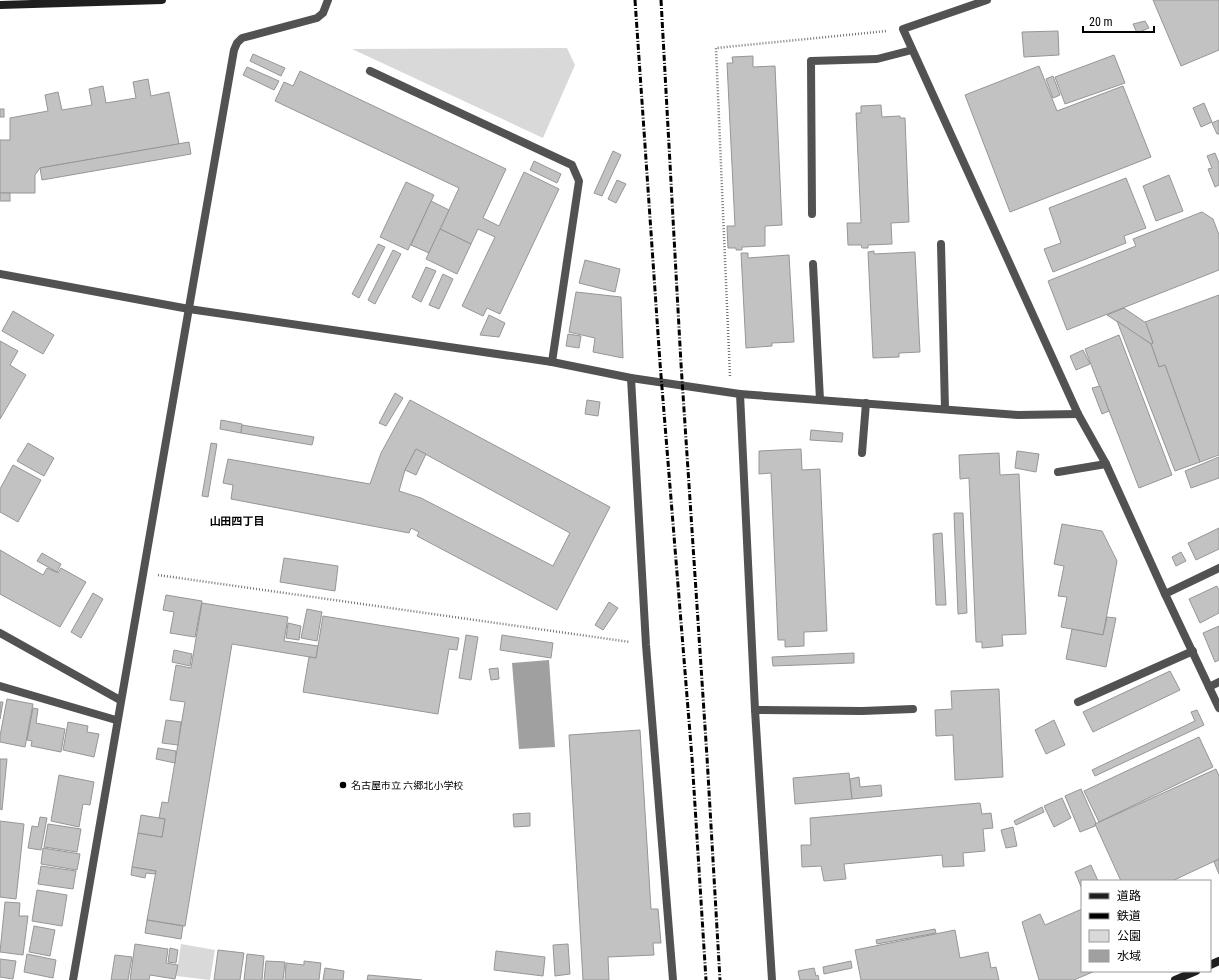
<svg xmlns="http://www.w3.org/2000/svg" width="1219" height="980" font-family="'Roboto Condensed','Noto Sans JP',sans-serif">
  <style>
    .green { fill: #d9d9d9 }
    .water { fill: #a0a0a0 }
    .building { fill: #c2c2c2; stroke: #969696; fill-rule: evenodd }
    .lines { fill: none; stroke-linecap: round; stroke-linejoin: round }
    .path { stroke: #747474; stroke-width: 2.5; stroke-dasharray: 1 2; stroke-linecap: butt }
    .lane { stroke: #525252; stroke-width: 8 }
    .street { stroke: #525252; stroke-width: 8 }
    .secondary { stroke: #1f1f1f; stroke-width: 8 }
    .rail { stroke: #000; stroke-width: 3; stroke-dasharray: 6 2 1 2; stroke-linecap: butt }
    .poi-dot { fill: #000; stroke: #fff; stroke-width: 1.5 }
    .labels { text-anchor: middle; stroke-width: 4; stroke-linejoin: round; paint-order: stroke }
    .poi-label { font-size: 10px; fill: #000; stroke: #fff; text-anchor: start }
    .neighbourhood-label { font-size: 11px; font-weight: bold; fill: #000; stroke: #fff }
  </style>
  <rect width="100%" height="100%" fill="#fff"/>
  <g class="green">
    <polygon points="567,48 575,65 543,138 352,49"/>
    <polygon points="181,944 215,950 210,980 176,976"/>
  </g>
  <polygon class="water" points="549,660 555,747 519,749 512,663"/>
  <g class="building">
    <polygon points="1153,0 1219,0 1219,50 1181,66"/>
    <polygon points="1145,21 1149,28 1137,33 1133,24"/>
    <polygon points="1058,31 1059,55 1024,57 1022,32"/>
    <polygon points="253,54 285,68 281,76 250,61"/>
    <polygon points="1114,55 1125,83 1065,104 1055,77"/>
    <polygon points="753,56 753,67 775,66 782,225 765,226 765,246 742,247 742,250 736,250 736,248 728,248 727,226 735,226 727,63 733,63 732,57"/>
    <polygon points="1039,66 1057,111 1123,86 1151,157 1010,212 965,95"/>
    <polygon points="247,67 279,81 274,90 243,75"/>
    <polygon points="300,71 506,169 483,218 499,226 524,172 559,189 500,314 487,308 483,316 462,306 495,237 478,229 471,244 440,229 459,188 275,101 284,82 293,86"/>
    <polygon points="1053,76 1060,95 1053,98 1046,79"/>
    <polygon points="148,79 151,96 169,92 179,144 40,168 35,175 35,193 0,193 0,140 10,140 10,118 48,111 45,95 58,92 62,110 92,105 89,89 103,86 106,103 136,98 133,82"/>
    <polygon points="1204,103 1212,122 1201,127 1193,108"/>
    <polygon points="881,105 882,117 900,116 900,118 905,118 909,222 891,223 892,244 868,245 868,248 862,248 861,245 848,245 847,223 861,223 856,113 861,113 861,106"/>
    <rect x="0" y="109" width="4" height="8"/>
    <polygon points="1219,120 1219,134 1217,134 1212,123"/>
    <polygon points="189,142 191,154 42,180 40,168"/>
    <polygon points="613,151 621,155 602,196 594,193"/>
    <polygon points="1215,153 1219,163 1219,185 1215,187 1208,169 1212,168 1207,156"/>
    <polygon points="534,161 561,174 557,183 530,170"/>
    <polygon points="1169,175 1183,211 1156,221 1143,186"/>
    <polygon points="1126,178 1146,228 1124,236 1126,243 1053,272 1044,249 1061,243 1049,208"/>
    <polygon points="617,180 626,184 616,203 608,199"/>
    <polygon points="406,182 434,195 408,250 380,237"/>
    <rect x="0" y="193" width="10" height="8"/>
    <polygon points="431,201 449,210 429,253 411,245"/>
    <polygon points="1202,212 1213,219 1219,235 1219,270 1067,330 1048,281 1136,246 1133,239"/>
    <polygon points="440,229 471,244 457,274 426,259"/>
    <polygon points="378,244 385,247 359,298 352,294"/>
    <polygon points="393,250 401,254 375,304 368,300"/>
    <polygon points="874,251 874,254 915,252 920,352 899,353 899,357 873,358 868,252"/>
    <polygon points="741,253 748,253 748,258 789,255 794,342 772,343 772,346 746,348"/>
    <polygon points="585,260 620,269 615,292 579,283"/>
    <polygon points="426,267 436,271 421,302 412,297"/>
    <polygon points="443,274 453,279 439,309 429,305"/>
    <polygon points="576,292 621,297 623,358 593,352 595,338 569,332"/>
    <polygon points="1219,295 1219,455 1200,462 1165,365 1159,367 1151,344 1153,343 1145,322"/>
    <polygon points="1124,308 1146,323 1153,343 1151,344 1107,315"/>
    <polygon points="13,311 54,335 43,354 2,331"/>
    <polygon points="489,315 505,323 499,337 480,335"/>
    <polygon points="1117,321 1151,344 1159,367 1165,365 1200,462 1175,471"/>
    <polygon points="568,334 581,336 579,348 566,346"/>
    <polygon points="1119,335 1172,475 1139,488 1085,349"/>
    <polygon points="0,341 18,351 10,365 26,375 0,419"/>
    <polygon points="1083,350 1090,364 1076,370 1070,356"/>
    <polygon points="1100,386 1109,411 1102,414 1092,388"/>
    <polygon points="395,393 403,398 386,426 379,423"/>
    <path d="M410,400l200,107 -53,103 -140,-74 2,-4 -8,-4 -2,5 -178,-34 2,-14 -10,-2 5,-24 142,25 11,-31zM416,449l154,84 -17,33 -132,-68 -22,-7 6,-21z"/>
    <polygon points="587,400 600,402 598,416 585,414"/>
    <polygon points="221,420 242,424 241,433 220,429"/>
    <polygon points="242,425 314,437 312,445 241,433"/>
    <polygon points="811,430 843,433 842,442 810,440"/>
    <polygon points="28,443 54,458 44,476 17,461"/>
    <polygon points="211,443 217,444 208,497 202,496"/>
    <polygon points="416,449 426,454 416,475 405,470"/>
    <polygon points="801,449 802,470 820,469 827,631 804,632 804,646 785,647 785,640 778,640 771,473 759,474 759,451"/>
    <polygon points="1017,451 1039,454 1036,472 1015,468"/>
    <polygon points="999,453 1000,475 1019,474 1026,634 1002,635 1003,646 982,648 982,642 976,642 969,478 960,479 959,455"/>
    <polygon points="1219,457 1219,478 1191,488 1185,471"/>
    <polygon points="13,465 41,480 18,522 0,512 0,489"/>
    <polygon points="954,513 963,513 967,613 958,614"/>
    <polygon points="1062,524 1102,531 1117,561 1103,635 1061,627 1067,597 1058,596 1064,566 1054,564"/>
    <polygon points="1219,528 1219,549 1196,560 1188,543"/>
    <polygon points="942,533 946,605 936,605 933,534"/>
    <polygon points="0,550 43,575 47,568 58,573 61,568 86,582 60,627 0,594"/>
    <polygon points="1181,552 1186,561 1176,566 1172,557"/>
    <polygon points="42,553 61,564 57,572 37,561"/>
    <polygon points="284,558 338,566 335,591 280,582"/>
    <polygon points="1217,586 1219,590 1219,613 1200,623 1189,599"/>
    <polygon points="93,593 103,599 81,638 71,632"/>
    <polygon points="166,595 202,601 195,637 170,633 174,612 163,610"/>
    <polygon points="609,602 618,608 603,630 595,625"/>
    <polygon points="202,603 288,617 284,641 318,646 316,658 232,644 185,926 147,920 156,871 132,867 138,833 162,837 165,819 159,818 162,802 168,803 185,702 170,700 176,665 191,668"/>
    <polygon points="307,609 322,612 317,641 301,638"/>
    <polygon points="323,616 459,638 457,650 449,649 438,714 303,692 309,657 316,658"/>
    <polygon points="1107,617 1116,618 1106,667 1066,659 1072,629 1103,635"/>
    <polygon points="288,623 301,626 299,640 286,638"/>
    <polygon points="1219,626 1219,660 1215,662 1203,633"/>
    <polygon points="466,635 478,637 471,680 459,678"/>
    <polygon points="502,635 553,643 551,658 500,650"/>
    <polygon points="174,650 192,654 190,666 172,662"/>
    <polygon points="854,653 854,663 773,666 772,657"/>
    <polygon points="498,668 499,679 491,680 489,669"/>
    <polygon points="1170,671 1180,690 1093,732 1083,712"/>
    <polygon points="999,689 1003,777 955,780 953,735 936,736 935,710 952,709 951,691"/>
    <polygon points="7,699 33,704 25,747 0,742 0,736"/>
    <polygon points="0,702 3,702 0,719"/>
    <polygon points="33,708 38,709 36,723 65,729 61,752 31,746 32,741 27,740"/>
    <polygon points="1197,710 1204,725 1095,776 1092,770 1195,721 1191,712"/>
    <polygon points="166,720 181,722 178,745 162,743"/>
    <polygon points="1054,720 1065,745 1046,754 1035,730"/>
    <polygon points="68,722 88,726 87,732 99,734 94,757 63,750"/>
    <polygon points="640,730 651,909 658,909 661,943 653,943 654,955 608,957 609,980 583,980 569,735"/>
    <polygon points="1199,737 1213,767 1099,822 1084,791"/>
    <polygon points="158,748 176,751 175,763 156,759"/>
    <polygon points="0,759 7,759 2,810 0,809"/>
    <polygon points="1216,769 1219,776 1219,859 1172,881 1121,881 1095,824"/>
    <polygon points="849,773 852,799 795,804 793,778"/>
    <polygon points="59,775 94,782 90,805 83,804 79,827 51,821"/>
    <polygon points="859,777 860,787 881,785 882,796 852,799 850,779"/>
    <polygon points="1081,789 1096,823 1095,824 1095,826 1080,832 1065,796"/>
    <polygon points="1062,798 1071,818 1054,827 1044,806"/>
    <polygon points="980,803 982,814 991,813 993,828 983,829 985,851 963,853 964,866 943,867 942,855 844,864 846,879 824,881 821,866 802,867 801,845 811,845 810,818"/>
    <polygon points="1042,807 1044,812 1016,825 1014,821"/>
    <polygon points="530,813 530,826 514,827 513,814"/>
    <polygon points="141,815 165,819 162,837 138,833"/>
    <polygon points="40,817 47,818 41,850 28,848 32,826 38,827"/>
    <polygon points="0,821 24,824 16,899 0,897"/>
    <polygon points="48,824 81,829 77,852 44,847"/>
    <polygon points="1013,827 1017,846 1006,848 1001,830"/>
    <polygon points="43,848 80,854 77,870 41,864"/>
    <polygon points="1219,859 1219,874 1214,862"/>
    <polygon points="1091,865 1098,881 1082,881 1082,889 1075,872"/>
    <polygon points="41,866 76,871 73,889 38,884"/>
    <polygon points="132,867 156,871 155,874 146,873 145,878 131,875"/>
    <polygon points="37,890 67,895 62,926 32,921"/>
    <polygon points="5,902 20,903 19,916 28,916 23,955 0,952"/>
    <polygon points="1082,909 1082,971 1095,971 1074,980 1039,980 1022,922 1040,914 1045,925"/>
    <polygon points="147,920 183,926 181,939 145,933"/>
    <polygon points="34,926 55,930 50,956 29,952"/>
    <polygon points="935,929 936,933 877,944 876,940"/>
    <polygon points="955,930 960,958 988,952 991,968 996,967 999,980 861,980 855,950"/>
    <polygon points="135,944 168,949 166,963 178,965 175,979 150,975 149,980 130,980"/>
    <polygon points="568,944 570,974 555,976 553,945"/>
    <polygon points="170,948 178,950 176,963 168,962"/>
    <polygon points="218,950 244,953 240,980 214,980"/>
    <polygon points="496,951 545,957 543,976 494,970"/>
    <polygon points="27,954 56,960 53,978 24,972"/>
    <polygon points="247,954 264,956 262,980 244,980"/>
    <polygon points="115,955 132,957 128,980 111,980"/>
    <polygon points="0,959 16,961 13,979 0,977"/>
    <polygon points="266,961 285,962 283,980 264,980"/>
    <polygon points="304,961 321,963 319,980 285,980 286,963 304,965"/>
    <polygon points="851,961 852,968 824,974 823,967"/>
    <polygon points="325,968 344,971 343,980 323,980"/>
    <polygon points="814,968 816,976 818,975 819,980 800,980 798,971"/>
    <polygon points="368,975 422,980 367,980"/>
  </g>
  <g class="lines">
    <g class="path">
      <polyline points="730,376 716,48 887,31"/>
      <polyline points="158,575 630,642"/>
    </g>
    <g class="lane">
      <polyline points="812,214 811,61 877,59 912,50"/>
      <polyline points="941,244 945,409"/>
      <polyline points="813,264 820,400"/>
      <polyline points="862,453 866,403"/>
      <polyline points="1058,472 1106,464"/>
      <polyline points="1078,702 1193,651"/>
      <polyline points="755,710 862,711 913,709"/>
    </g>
    <g class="street">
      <polyline points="987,0 903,29 1078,414 1106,464 1165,594 1219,708"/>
      <polyline points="370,71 572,165 579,181 552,362"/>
      <polyline points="0,274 189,309 552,362 631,378 740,394 1018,415 1078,414"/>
      <polyline points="631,378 646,645 673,980"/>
      <polyline points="740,394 755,710 772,980"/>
      <polyline points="1165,594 1219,568"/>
      <polyline points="0,633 120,700"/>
      <polyline points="0,686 116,720"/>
      <polyline points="1209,687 1219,682"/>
      <path d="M73,980c52,-310 107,-620 161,-930l3,-7 5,-5 75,-20 6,-5 5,-13"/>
    </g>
    <g class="secondary">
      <polyline points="0,5 162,0"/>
      <polyline points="1210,965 1219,961"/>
      <polyline points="1175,980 1196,971"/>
    </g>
    <g class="rail">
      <polyline points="635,0 660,363 692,758 706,980"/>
      <polyline points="661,0 681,364 707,757 720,980"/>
    </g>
  </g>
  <circle class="poi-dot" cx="343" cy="785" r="4"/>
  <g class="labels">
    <g class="poi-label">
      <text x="351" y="789">名古屋市立 六郷北小学校</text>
    </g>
    <g class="neighbourhood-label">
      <text x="237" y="525">山田四丁目</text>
    </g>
  </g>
  <rect x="1081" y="880" width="130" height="92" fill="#ffffff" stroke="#999999"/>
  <rect x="1089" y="893" width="20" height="6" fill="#1f1f1f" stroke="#999999"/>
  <text x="1117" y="900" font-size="12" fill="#000000">道路</text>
  <rect x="1089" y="913" width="20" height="6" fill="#000000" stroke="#999999"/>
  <text x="1117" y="920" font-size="12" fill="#000000">鉄道</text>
  <rect x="1089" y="930" width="20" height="12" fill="#d9d9d9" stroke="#999999"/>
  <text x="1117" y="940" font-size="12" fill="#000000">公園</text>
  <rect x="1089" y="950" width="20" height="12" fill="#a0a0a0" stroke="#999999"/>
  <text x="1117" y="960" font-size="12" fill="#000000">水域</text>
  <path d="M1083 26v6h71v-6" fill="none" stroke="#000000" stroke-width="2"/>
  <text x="1089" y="26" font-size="12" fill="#000000" stroke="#ffffff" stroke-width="3" paint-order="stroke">20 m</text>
</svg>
